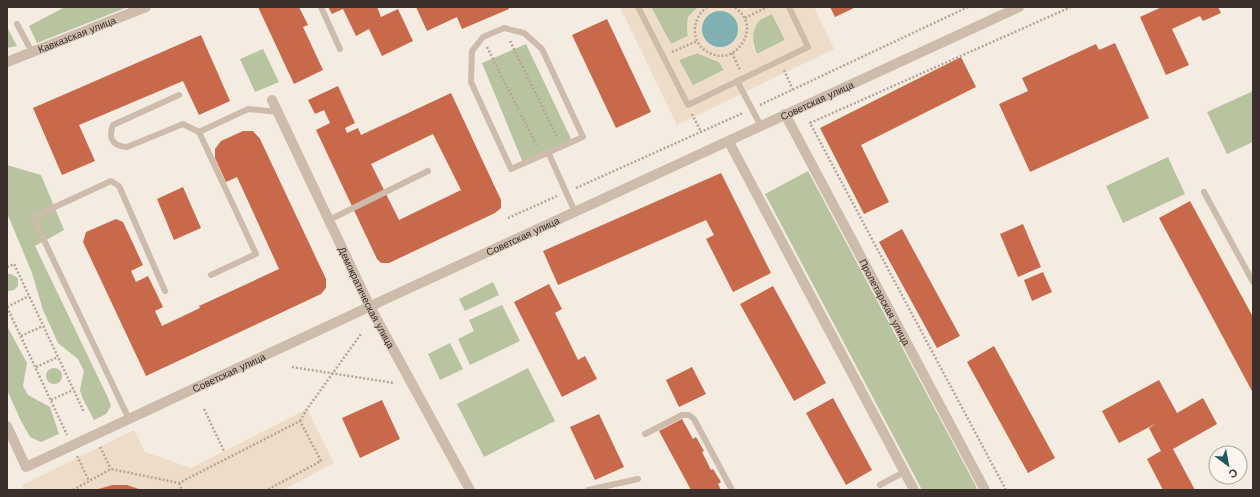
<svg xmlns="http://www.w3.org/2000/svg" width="1260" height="497" font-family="'Work Sans',sans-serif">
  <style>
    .green { fill: #b8c4a0 }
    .plaza { fill: #ecdcc8; fill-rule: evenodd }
    .water { fill: #7fb0b2 }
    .building { fill: #c8694b; fill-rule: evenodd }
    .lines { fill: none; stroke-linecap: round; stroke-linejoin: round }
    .path { stroke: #b9a596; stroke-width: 2.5; stroke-dasharray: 2 2; stroke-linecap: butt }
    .lane { stroke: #cdbbac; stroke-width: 6 }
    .street { stroke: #cdbbac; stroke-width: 10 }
    .labels { text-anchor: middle; stroke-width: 4; stroke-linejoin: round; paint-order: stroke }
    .street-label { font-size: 10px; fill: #3b302b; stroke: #fbf5ee }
  </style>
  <rect width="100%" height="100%" fill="#f4ebe1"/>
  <g class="green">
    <polygon points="65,7 128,7 37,43 29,26"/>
    <polygon points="651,7 698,7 688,17 687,29 688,36 671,44"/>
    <path d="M772,14l13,26 -28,14c-5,-9 -6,-27 3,-34 3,-3 8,-4 12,-6z"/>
    <polygon points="7,27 17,46 7,48"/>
    <polygon points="526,44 572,141 523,163 482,63"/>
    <polygon points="263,49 279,82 255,92 240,59"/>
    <polygon points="697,53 719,62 724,70 693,86 679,60"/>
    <polygon points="1253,91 1253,142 1227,154 1207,112"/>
    <polygon points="1168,157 1185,194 1123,223 1106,186"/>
    <polygon points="7,165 41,175 64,230 35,246 109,400 111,406 106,414 94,420 82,397 80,390 84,371 78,359 58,343 43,310 32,273 7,213"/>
    <polygon points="808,171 978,490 922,490 765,194"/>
    <polygon points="7,274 11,274 18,278 18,286 14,290 9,291 7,290"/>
    <polygon points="493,282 499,295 465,311 459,299"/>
    <polygon points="502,305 520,341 470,365 458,339 474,331 469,320"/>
    <polygon points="7,326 27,363 23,386 28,395 50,407 59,434 41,442 30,437 21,421 7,390"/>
    <polygon points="450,343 463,369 440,380 428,354"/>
    <circle cx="54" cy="376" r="8"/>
    <polygon points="528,368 555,421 484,457 457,404"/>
  </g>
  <g class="plaza">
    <path d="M620,7h31l20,37 17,-8 -1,-7 1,-12 10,-10h44l3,3 5,-3h64l20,42 -157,76zM772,14l13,26 -28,14 -4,-6v-15l5,-12zM697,53l22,9 5,8 -31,15 -14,-25z"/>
    <polygon points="307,409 334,463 283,490 142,490 127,485 112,485 95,490 23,490 22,485 134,430 145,452 191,468"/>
  </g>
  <circle class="water" cx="720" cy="29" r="18"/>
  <g class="building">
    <polygon points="258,7 299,7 308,25 303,27 323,70 294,84"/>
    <polygon points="328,7 377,7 381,17 398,9 413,41 382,56 369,29 356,36 343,9 332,14"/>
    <polygon points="416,7 508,7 509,9 462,29 457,17 427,31"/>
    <polygon points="830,7 856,7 835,17"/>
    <polygon points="1162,7 1218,7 1221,13 1203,21 1200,16 1172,29 1189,65 1166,75 1140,17"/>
    <polygon points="607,19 651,112 616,128 572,35"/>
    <polygon points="201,35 230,101 199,115 183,81 79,125 95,161 62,175 33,108"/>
    <polygon points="1115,43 1149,118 1030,172 999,104 1028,91 1022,78 1096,44 1099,50"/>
    <polygon points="961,57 976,87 861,145 889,202 864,214 820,128"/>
    <path d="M338,86l17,37 -10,5 2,5 11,-5 3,7 90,-42 50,107v8l-6,5 -106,50h-8l-4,-4 -61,-129 14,-7 -6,-13 -9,4 -7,-14zM433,134l28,56 -62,30 -28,-56z"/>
    <polygon points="243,131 253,131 260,139 326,279 326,288 321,294 146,376 83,242 86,232 116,219 123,222 143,265 131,271 136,282 148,276 163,307 155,311 162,326 200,308 199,306 279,269 237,177 226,182 215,158 215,149 221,141"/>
    <polygon points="721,173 771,273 733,292 706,239 714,235 706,220 558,285 543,251"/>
    <polygon points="183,187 201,228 174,240 157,199"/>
    <polygon points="1190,201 1253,317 1253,393 1159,218"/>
    <polygon points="1023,224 1041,267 1018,277 1000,234"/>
    <polygon points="902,229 960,336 937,348 879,242"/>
    <polygon points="1043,272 1052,292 1032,301 1024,280"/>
    <polygon points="549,284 562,309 555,313 578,360 585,356 597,379 562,397 514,302"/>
    <polygon points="773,286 826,383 794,401 740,304"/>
    <polygon points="994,346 1055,458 1028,473 967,362"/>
    <polygon points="692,367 706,394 679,407 666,380"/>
    <polygon points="1159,380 1177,413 1203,398 1217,424 1173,449 1195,490 1163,490 1147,459 1161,451 1149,428 1157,423 1119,443 1102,411"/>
    <polygon points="833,398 872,470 846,485 806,413"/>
    <polygon points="382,400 400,439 360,458 342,418"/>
    <polygon points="599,414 624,467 595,480 570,427"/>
    <polygon points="682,419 693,439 696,437 704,451 702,452 711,470 713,469 721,482 718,484 721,490 691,490 659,431"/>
    <polygon points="112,485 127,485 142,490 95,490"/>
  </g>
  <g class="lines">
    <g class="path">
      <path d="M707,7c-17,13 -17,39 5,47 17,7 33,-7 35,-24 1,-9 -5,-18 -13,-23"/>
      <polyline points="745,18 767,7"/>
      <polyline points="510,41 557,137"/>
      <polyline points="487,47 537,146"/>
      <polyline points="672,52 697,41"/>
      <polyline points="732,53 740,70"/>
      <polyline points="784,70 793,90"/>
      <polyline points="760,105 968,7"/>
      <polyline points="692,114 701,132"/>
      <polyline points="576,188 743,113"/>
      <polyline points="508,218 557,196"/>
      <polyline points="7,267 14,264 84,412"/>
      <polyline points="7,307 67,435"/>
      <polyline points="7,307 29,296"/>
      <polyline points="21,336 43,326"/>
      <polyline points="36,367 58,357"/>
      <polyline points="292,367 394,383"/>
      <polyline points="51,400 73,390"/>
      <polyline points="204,409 224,451"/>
      <polyline points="300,421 307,409 361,334"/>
      <polyline points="100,447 111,469"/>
      <polyline points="77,456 89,481"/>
      <polyline points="179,483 182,490"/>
      <polyline points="73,490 111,469 179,483 300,421 321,461 267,490"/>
      <polyline points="1006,490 810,123 1071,7"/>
    </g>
    <g class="lane">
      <polyline points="321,7 340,49"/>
      <polyline points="638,7 688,105 808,47 789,7"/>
      <polyline points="17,24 32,52"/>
      <polygon points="504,28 524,33 542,49 583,137 511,169 471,82 472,51 483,37"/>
      <polyline points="737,81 761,126"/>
      <path d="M179,95l-66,30c-5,13 -1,21 14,22l56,-23 16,8"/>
      <polyline points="548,152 575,212"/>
      <polyline points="1204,192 1253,282"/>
      <polyline points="329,220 428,171"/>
      <polyline points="211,275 256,254 199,132 248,109 278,112"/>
      <polyline points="129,419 33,217 111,181 119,186 165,291"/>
      <polyline points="645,434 682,415 689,415 694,419 732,490"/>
      <polyline points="880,485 904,472"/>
      <polyline points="588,490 638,479"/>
    </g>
    <g class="street">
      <path id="s1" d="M7,62l139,-55"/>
      <path id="s2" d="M272,100l98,207 100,183"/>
      <path id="s3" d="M785,114l200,376"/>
      <polyline points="729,142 914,490"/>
      <path id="s4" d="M7,426l19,41 362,-169 631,-291"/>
    </g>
  </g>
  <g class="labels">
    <g class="street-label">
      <text dy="4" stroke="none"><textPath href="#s1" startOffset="75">Кавказская улица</textPath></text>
      <text dy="4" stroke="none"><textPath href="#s4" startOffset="917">Советская улица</textPath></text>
      <text dy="4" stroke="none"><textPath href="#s4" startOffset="593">Советская улица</textPath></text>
      <text dy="4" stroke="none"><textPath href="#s2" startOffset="219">Демократическая улица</textPath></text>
      <text dy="4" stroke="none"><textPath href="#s3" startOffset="213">Пролетарская улица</textPath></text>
      <text dy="4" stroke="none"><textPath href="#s4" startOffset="269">Советская улица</textPath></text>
    </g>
  </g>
  <rect width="1260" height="497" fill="none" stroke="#3b302b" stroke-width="16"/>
  <g transform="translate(1228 465) rotate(148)"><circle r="19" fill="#fbf5ee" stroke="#aea6a0"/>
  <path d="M0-3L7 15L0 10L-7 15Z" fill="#1f5a5e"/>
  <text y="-6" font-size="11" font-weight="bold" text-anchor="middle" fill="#3b302b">С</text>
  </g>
</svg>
